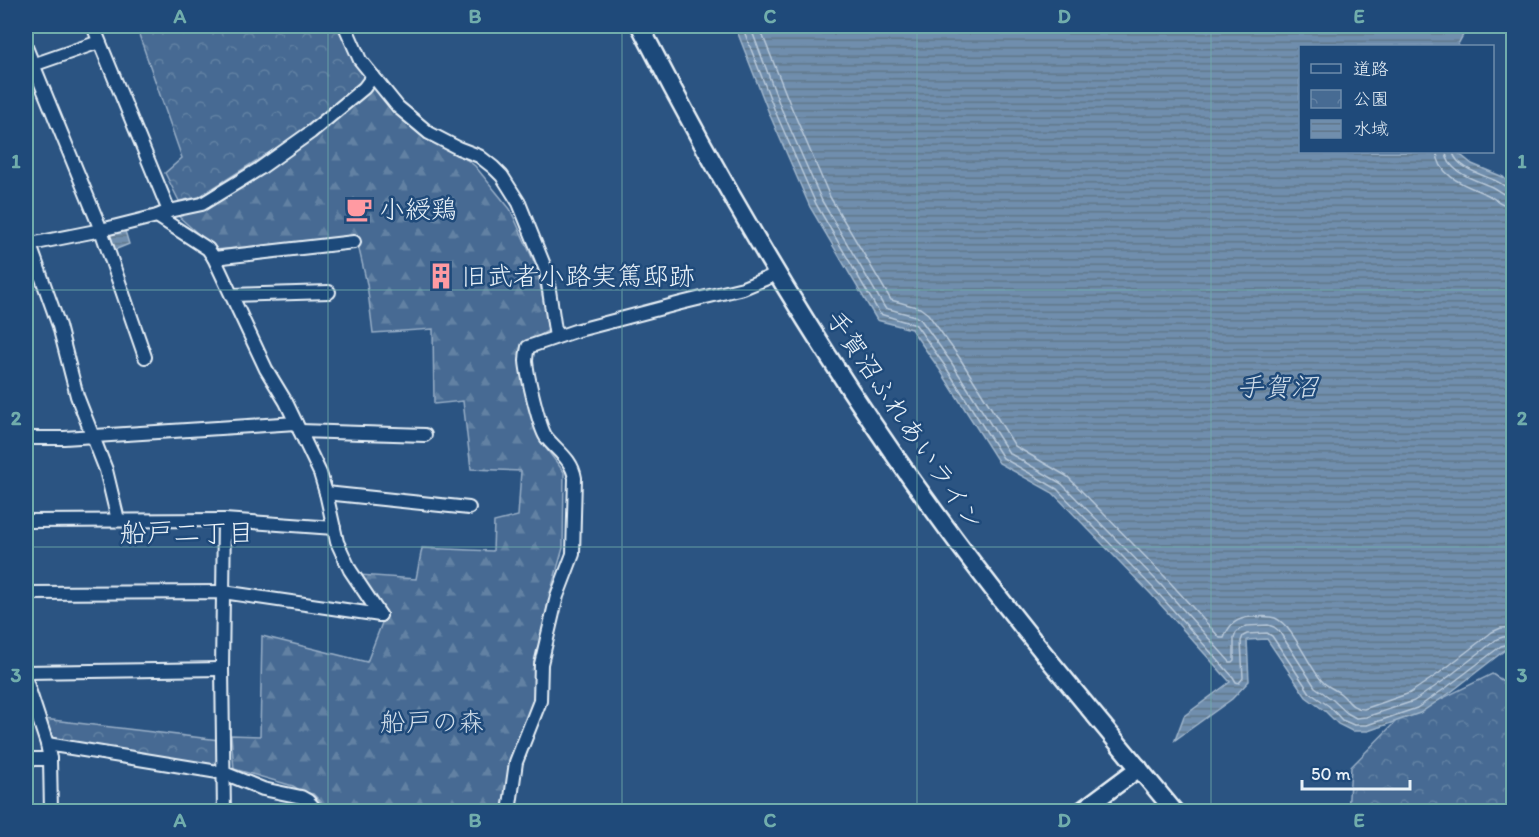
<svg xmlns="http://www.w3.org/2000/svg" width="1539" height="837" font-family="Itim,'Klee One',sans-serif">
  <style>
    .forest { fill: url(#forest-firs); stroke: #98aec6; stroke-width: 1.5 }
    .park { fill: url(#park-crowns); stroke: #98aec6; stroke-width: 1.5 }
    .water { fill: url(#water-rules); stroke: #a0b6cb; stroke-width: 1.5 }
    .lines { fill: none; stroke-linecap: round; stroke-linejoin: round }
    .shore { stroke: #b8c9da; stroke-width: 1.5 }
    .street-casing { stroke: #e8f1f8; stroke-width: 16 }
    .secondary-casing { stroke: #e8f1f8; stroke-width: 21 }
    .street { stroke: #1f4a7a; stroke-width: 12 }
    .secondary { stroke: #1f4a7a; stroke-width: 16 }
    .grid { fill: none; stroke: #71adac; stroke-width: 1.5; stroke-opacity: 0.55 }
    .labels { text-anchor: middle; stroke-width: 5; stroke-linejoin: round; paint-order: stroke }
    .poi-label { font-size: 26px; fill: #e8f1f8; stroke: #1f4a7a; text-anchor: start }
    .street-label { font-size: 26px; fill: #e8f1f8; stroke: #1f4a7a }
    .park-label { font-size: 26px; fill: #d0dde9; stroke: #1f4a7a }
    .water-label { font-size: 27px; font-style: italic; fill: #d0dde9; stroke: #1f4a7a }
    .neighbourhood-label { font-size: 27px; fill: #e8f1f8; stroke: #1f4a7a }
    .neatline { fill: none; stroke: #71adac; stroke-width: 2 }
    .grid-label { font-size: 20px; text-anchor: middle; font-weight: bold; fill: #71adac }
  </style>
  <defs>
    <pattern id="forest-firs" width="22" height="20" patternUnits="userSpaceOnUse" patternTransform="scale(1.5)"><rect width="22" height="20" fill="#476b93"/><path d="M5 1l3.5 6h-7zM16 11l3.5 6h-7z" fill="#6281a3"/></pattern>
    <pattern id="park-crowns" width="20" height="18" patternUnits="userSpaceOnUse" patternTransform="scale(1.5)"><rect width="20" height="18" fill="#476b93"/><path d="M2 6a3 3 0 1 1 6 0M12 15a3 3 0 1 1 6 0" fill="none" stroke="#6281a3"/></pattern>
    <pattern id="water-rules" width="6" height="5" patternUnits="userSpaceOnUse" patternTransform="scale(1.5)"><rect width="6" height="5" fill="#708ead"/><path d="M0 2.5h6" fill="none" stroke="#61768a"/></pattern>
  </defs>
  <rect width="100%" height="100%" fill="#2b5482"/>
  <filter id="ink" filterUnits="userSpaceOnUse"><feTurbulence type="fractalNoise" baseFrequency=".0167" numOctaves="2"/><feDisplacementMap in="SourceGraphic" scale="12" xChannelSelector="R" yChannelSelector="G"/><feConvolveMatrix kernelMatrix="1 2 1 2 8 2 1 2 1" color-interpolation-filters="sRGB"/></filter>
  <g filter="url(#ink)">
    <polygon class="forest" points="374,89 475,166 510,209 537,268 549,330 521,347 541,442 564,472 563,548 551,590 534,666 536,702 504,811 330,811 313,794 303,792 293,786 234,769 231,735 260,736 262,636 367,662 385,615 360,575 416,579 422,548 493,551 494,522 518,516 521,471 471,469 463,401 434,404 433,329 373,333 367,284 356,236 216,250 177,215 204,209"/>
    <g class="park">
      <polygon points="136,26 338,26 356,63 365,74 363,80 308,128 199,197 179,201 165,173 182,158"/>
      <polygon points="1492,674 1513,687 1513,811 1348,812 1351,767 1396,721"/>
      <polygon points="44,719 219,740 220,769 50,741"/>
    </g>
    <g class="water">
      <polygon points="735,26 1468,26 1457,46 1300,46 1300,152 1457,152 1472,164 1503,177 1513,187 1513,649 1505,650 1451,692 1420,713 1368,731 1352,731 1338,724 1325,711 1306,697 1267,639 1247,640 1249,681 1232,699 1175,740 1184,716 1230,682 1151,594 1053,493 999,463 940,370 911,329 877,320 810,207 769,113"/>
      <polygon points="125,231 129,244 112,251 108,238 110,232"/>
    </g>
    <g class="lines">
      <g class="shore">
        <polyline points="742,26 775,111 816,204 880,314 916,325 945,366 1003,458 1057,489 1155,590 1233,677 1236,682 1239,683 1243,678 1241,641 1243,636 1247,634 1267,633 1272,636 1310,693 1329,706 1342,720 1354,725 1367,725 1417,708 1447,687 1501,646 1514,643"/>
        <polyline points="750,26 781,108 822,201 885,308 915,316 921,320 951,362 1009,453 1062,484 1161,585 1230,662 1232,662 1234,660 1234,638 1236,633 1240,629 1247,626 1268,625 1274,627 1279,631 1315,687 1333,700 1347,713 1356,718 1366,717 1414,701 1443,681 1497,639 1503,637 1514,636"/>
        <path d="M759,26l31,78 40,93 61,103 29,8 8,6 31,43 56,89 53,31 99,102 53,59h4c5,-14 13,-20 28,-21 7,0 15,-2 23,1 18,7 33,48 47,63 5,6 13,8 19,13 8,7 11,15 23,15l46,-16 28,-19 54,-42 9,-4 13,-1"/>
        <path d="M1437,152c1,26 31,34 51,43 9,5 14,11 26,11"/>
        <path d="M1446,152c1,21 31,28 46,35 8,4 12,10 22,10"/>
        <path d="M1453,152c3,16 30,23 43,29 7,3 11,8 18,9"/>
      </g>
      <g class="street-casing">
        <g id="street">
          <polyline points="93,26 169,211"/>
          <polyline points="26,47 101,230 145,357"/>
          <polyline points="27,67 99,42"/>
          <polyline points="373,76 398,107 429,133 458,148 479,156 493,167 502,176 519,203 546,270 556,337"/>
          <polyline points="157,216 208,249 214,258"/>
          <polyline points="354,242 214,258 266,369 286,402 320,473 326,493 337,542 350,570 380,615"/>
          <polyline points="26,245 101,230 157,216 169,211 202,204 259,169 311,132 364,88 373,76 360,60 345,26"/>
          <polyline points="30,245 59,326 77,396 106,470 118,520"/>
          <polyline points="232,295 329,292"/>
          <polyline points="300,431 425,435"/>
          <polyline points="26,438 64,438 296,423"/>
          <polyline points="326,493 469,508"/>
          <polyline points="26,521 224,520 334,528"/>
          <polyline points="26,593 223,592 380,615"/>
          <polyline points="26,672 222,669"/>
          <polyline points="26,680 47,744 50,759 51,812"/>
          <polyline points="47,744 224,773 263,789 301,797 308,801 318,812"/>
          <polyline points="26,759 50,759"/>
          <polyline points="224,812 222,669 224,520"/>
          <path d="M509,812l7,-50 24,-61 1,-37 16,-68 16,-42 2,-76c-3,-19 -18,-27 -29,-41 -7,-10 -19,-63 -20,-76 0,-5 1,-10 2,-14l47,-16 106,-28 62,-15 34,-14"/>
        </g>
      </g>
      <g class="secondary-casing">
        <g id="secondary">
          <path d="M640,26c86,168 183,333 295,486 75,104 158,201 240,300"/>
          <polyline points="1080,812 1139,768"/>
        </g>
      </g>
      <use href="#street" class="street"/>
      <use href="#secondary" class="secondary"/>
    </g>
  </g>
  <path class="grid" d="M328,26v786M622,26v786M917,26v786M1211,26v786M26,290h1488M26,547h1488"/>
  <defs>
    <g id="cafe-bare" transform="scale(2.07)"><path d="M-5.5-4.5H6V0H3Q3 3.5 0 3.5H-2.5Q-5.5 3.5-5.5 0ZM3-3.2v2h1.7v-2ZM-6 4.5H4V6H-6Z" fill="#ff9aa2" stroke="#1f4a7a" stroke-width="2.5" paint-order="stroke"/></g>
    <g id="building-bare" transform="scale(2.07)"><path d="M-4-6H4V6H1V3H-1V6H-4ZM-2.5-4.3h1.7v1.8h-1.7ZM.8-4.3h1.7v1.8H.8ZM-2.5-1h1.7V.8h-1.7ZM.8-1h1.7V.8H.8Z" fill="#ff9aa2" stroke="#1f4a7a" stroke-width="2.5" paint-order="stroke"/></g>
  </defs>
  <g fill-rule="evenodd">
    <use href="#cafe-bare" x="359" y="209"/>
    <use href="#building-bare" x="441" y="276"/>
  </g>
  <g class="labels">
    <g class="poi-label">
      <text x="379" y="218">小綬鶏</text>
      <text x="461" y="285">旧武者小路実篤邸跡</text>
    </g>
    <g class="street-label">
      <text transform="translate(905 420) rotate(56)" y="9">手賀沼ふれあいライン</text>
    </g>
    <g class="park-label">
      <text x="432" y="731">船戸の森</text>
    </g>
    <g class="water-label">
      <text x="1277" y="396">手賀沼</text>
    </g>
    <g class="neighbourhood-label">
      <text x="187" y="542">船戸二丁目</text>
    </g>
  </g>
  <rect width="1539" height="837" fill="none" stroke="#1f4a7a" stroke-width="66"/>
  <rect x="1299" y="45" width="195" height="108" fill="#1f4a7a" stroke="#6f8dac" stroke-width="1.5"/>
  <rect x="1311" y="64" width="30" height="9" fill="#1f4a7a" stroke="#6f8dac" stroke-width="1.5"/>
  <text x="1353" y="75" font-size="18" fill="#e8f1f8">道路</text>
  <rect x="1311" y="90" width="30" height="18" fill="url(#park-crowns)" stroke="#6f8dac" stroke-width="1.5"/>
  <text x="1353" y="105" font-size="18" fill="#e8f1f8">公園</text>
  <rect x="1311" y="120" width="30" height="18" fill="url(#water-rules)" stroke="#6f8dac" stroke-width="1.5"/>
  <text x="1353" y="135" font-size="18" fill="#e8f1f8">水域</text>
  <path d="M1302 780v9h108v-9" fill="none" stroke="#e8f1f8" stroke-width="3"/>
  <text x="1311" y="780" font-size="18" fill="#e8f1f8" stroke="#1f4a7a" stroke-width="4.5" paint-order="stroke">50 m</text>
  <rect x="33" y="33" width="1473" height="771" class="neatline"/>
  <g class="grid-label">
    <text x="180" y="23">A</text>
    <text x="475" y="23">B</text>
    <text x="770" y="23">C</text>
    <text x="1064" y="23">D</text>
    <text x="1359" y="23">E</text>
    <text x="16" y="168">1</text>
    <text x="1522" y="168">1</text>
    <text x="16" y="425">2</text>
    <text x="1522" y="425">2</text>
    <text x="16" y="682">3</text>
    <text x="1522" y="682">3</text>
    <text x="180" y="827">A</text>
    <text x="475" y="827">B</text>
    <text x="770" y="827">C</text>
    <text x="1064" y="827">D</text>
    <text x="1359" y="827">E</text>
  </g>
</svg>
